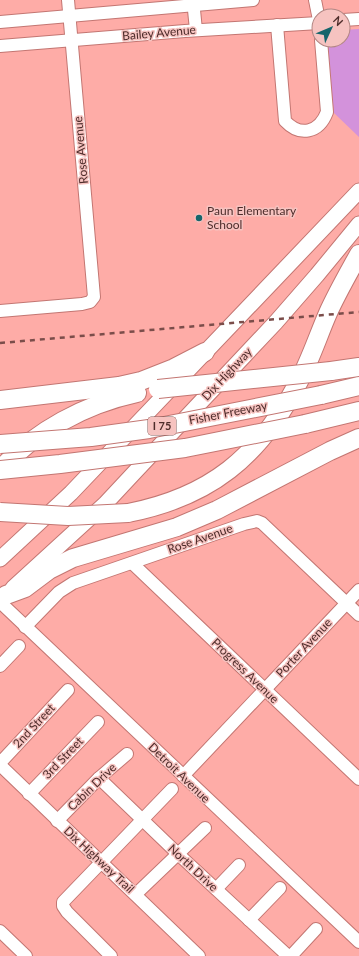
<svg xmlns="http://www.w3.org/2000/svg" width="359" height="956" font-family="Lato,sans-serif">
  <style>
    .green { fill: #d392db }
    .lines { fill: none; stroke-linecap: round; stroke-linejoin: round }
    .minor-casing { stroke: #c37672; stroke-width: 14 }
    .major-casing { stroke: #c37672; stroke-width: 17 }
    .highway-casing { stroke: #c37672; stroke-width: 20 }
    .minor { stroke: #fff; stroke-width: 12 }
    .major { stroke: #fff; stroke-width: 15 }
    .highway { stroke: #fff; stroke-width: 18 }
    .rail { stroke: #7b4d4a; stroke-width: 2.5; stroke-dasharray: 5 5; stroke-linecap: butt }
    .highway-bridge-casing { stroke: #c37672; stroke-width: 20; stroke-linecap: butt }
    .highway-bridge { stroke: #fff; stroke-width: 18 }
    .poi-dot { fill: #16656b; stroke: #f6c3c0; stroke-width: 1.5 }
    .labels { text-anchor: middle; stroke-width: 3; stroke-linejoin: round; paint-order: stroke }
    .shield { fill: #f6c3c0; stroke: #805a58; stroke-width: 1 }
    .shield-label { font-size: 11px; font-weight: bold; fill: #4e2d2b }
    .street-label { font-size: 12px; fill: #4e2d2b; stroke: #f6c3c0 }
    .poi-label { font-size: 12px; fill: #4e2d2b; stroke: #f6c3c0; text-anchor: start }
  </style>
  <rect width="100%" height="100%" fill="#feaca7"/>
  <polygon class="green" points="359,29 359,137 334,113 326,40 343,40 343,30"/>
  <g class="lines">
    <g class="minor-casing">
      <g id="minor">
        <polyline points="193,0 196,30"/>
        <polyline points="315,0 319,20"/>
        <polyline points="343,20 359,19"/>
        <polyline points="0,22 253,0"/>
        <path d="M277,25l8,96c15,16 34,12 42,-9l-6,-72"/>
        <polyline points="0,46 185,31 319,23"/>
        <polyline points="0,311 82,304 90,302 94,297 68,0"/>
        <polyline points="132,563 359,779"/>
        <polyline points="0,602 359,942"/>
        <polyline points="25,627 59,592 73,583 244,524 257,521 262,523 359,615"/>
        <polyline points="0,666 19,646"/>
        <polyline points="0,763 68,690"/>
        <polyline points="0,765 199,956"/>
        <polyline points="183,776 359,590"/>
        <polyline points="99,778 177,853 288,956"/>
        <polyline points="29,794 98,722"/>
        <polyline points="57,821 99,778 127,754"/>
        <polyline points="216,889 239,865"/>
        <polyline points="136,894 205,828"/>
        <polyline points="249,920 280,888"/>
        <polyline points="0,931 26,956"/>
        <polyline points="111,956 67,912 63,906 63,902 172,789"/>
        <polyline points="291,956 316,929"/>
      </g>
    </g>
    <g class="major-casing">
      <g id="major">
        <polyline points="0,559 71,493 359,191"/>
        <polyline points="13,588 105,504 133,474 276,322 317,275 359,224"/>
      </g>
    </g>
    <g class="highway-casing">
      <g id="highway">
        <polyline points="331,371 359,367"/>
        <polyline points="321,395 359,386"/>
        <polyline points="0,400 119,386 141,381 174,368 205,352"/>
        <polyline points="305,424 359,411"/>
        <path d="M0,470c35,-39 86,-66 137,-77"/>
        <path d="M128,513c82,-16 131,-56 170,-130 12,-22 20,-47 30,-70 9,-20 20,-39 31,-59"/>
        <polyline points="6,595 25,588 49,570 73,558 177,527 217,510 330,451 359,438"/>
      </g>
    </g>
    <use href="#minor" class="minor"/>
    <use href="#major" class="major"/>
    <use href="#highway" class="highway"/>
    <polyline class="rail" points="0,343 359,312"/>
    <g class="highway-bridge-casing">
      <g id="highway-bridge">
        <polyline points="158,389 331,371"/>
        <polyline points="0,444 91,437 149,429 321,395"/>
        <polyline points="0,470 60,464 185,448 305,424"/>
        <polyline points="0,512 68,516 128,513"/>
      </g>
    </g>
    <use href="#highway-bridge" class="highway-bridge"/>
  </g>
  <circle class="poi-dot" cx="199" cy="218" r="4"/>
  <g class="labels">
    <rect class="shield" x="148" y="417" width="28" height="18" rx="3"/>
    <g class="shield-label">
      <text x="162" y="430">I 75</text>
    </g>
    <g class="street-label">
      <text transform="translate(159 33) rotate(-5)" y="4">Bailey Avenue</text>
      <text transform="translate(81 150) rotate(-95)" y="4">Rose Avenue</text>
      <text transform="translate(227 374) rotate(-47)" y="4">Dix Highway</text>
      <text transform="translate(228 413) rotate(-11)" y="4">Fisher Freeway</text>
      <text transform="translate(200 539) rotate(-19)" y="4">Rose Avenue</text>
      <text transform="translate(304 648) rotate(-47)" y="4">Porter Avenue</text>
      <text transform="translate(245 671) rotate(44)" y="4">Progress Avenue</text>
      <text transform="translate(34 726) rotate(-47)" y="4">2nd Street</text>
      <text transform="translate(63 758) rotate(-46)" y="4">3rd Street</text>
      <text transform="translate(179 773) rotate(44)" y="4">Detroit Avenue</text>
      <text transform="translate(92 787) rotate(-44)" y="4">Cabin Drive</text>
      <text transform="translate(99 860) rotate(43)" y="4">Dix Highway Trail</text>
      <text transform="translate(193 868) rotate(43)" y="4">North Drive</text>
    </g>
    <g class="poi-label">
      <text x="207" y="215">Paun Elementary<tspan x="207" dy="14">School</tspan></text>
    </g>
  </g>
  <g transform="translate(331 28) rotate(46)"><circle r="19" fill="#f6c3c0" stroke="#b38784"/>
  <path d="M0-3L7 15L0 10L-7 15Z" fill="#16656b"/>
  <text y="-6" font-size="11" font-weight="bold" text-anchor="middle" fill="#4e2d2b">N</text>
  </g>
</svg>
